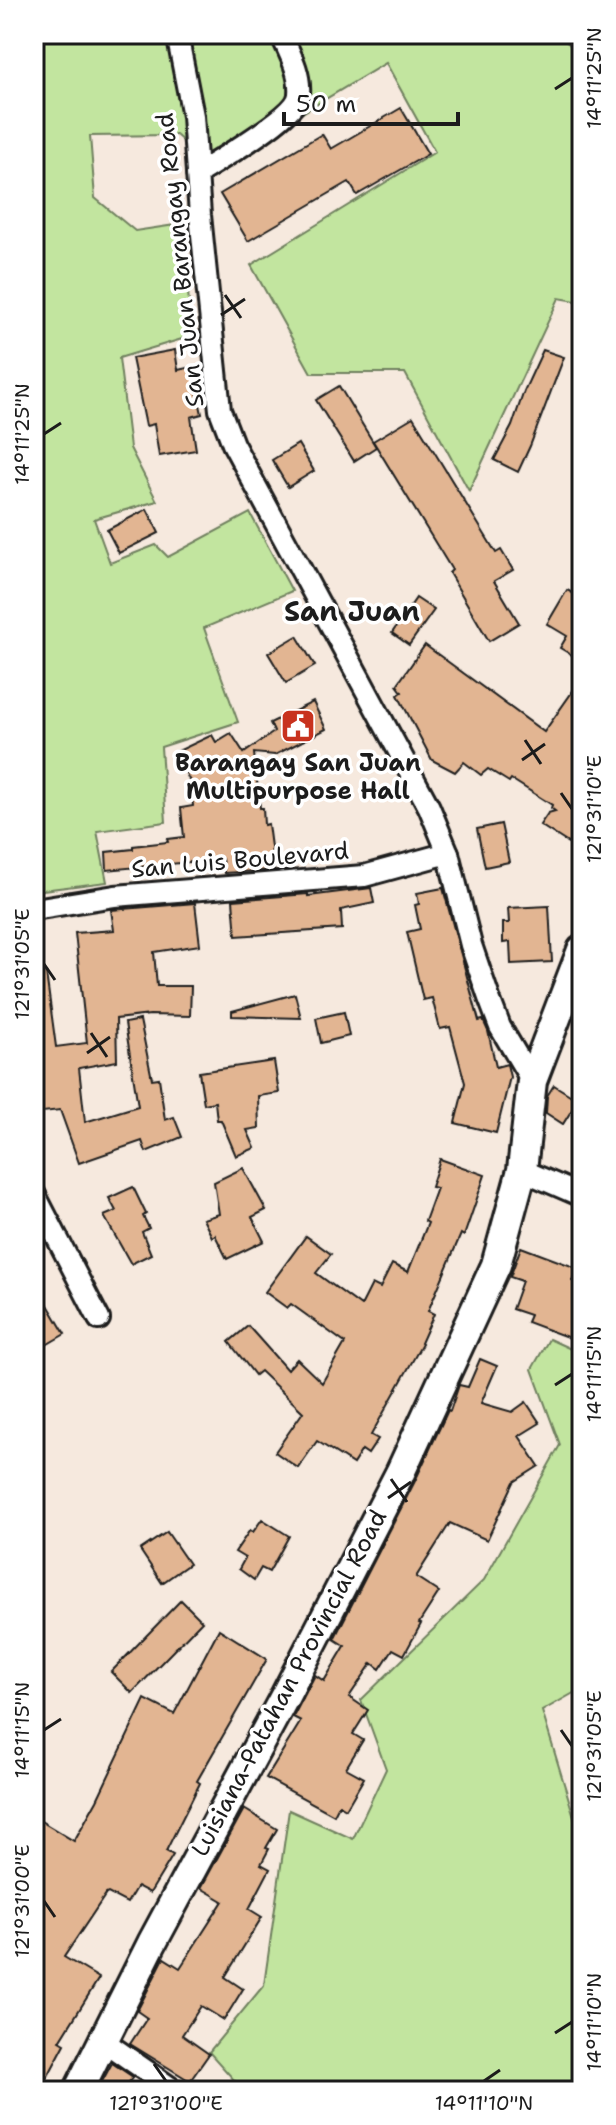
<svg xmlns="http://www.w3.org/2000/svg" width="616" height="2125" font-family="'Shantell Sans',sans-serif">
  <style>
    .green { fill: #c2e59f; stroke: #6f805e; stroke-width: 2 }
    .building { fill: #e2b592; stroke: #1c1c1c; stroke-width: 2 }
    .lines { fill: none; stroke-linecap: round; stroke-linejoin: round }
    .street-casing { stroke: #1c1c1c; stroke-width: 26 }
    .secondary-casing { stroke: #1c1c1c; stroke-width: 34 }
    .street { stroke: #fff; stroke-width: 20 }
    .secondary { stroke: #fff; stroke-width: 28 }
    .ticks { fill: none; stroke: #1c1c1c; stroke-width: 3 }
    .labels { text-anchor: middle; stroke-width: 7; stroke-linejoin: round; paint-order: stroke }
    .street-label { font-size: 24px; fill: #1c1c1c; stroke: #fff }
    .poi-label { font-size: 24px; font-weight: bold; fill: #1c1c1c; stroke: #fff }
    .quarter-label { font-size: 28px; font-weight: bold; fill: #1c1c1c; stroke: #fff }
    .neatline { fill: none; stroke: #1c1c1c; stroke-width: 3 }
    .ticks-label { font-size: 20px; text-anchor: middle; fill: #1c1c1c }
  </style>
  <rect width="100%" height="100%" fill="#f6e9de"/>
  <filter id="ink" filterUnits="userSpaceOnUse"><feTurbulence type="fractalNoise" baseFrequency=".0125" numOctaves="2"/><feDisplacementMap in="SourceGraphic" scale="16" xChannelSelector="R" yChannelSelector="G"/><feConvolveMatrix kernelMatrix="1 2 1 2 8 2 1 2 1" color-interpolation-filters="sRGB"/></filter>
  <g filter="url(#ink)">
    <g class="green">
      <polygon points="34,34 544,34 559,35 582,56 582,302 559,298 469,491 405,373 311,373 251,265 435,152 386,63 212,167 176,135 90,136 95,198 135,231 182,224 192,336 119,358 130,448 157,501 94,519 110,563 156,545 168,557 250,513 292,591 204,628 238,722 161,747 166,822 97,831 107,882 34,891"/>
      <polygon points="549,1339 582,1354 582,1695 579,1690 542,1711 582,1843 582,2091 230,2091 236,2082 209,2052 264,1985 289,1810 353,1839 386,1769 361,1700 484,1580 560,1445 532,1369"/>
    </g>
    <g class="building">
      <polygon points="401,108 428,154 357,195 349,182 248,241 220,194 322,134 331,149"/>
      <polygon points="175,350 178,370 192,367 202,414 191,417 196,450 159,456 154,424 146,426 132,358"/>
      <polygon points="543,350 564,357 530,446 518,472 494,460 512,426 524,391"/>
      <polygon points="339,386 376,447 354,461 316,400"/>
      <polygon points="413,417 496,553 501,550 513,570 494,581 519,623 489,641 449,573 452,570 373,441"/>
      <polygon points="298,444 314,471 288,487 272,460"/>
      <polygon points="147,509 159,533 119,553 107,530"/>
      <polygon points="567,590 582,598 582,661 560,648 567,636 547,624"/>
      <polygon points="416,598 434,610 409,645 392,633"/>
      <polygon points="297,636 315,666 286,683 268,653"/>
      <polygon points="425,645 544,732 582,678 582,852 540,825 548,813 555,811 551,808 552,805 511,779 509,782 488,769 481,775 464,762 455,772 432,760 398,695 402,692 397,685"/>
      <polygon points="313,702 326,729 275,755 254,753 260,808 263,808 264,825 268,824 274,870 224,873 222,859 107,870 106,852 133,849 133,846 168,842 167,839 184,837 181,808 193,806 191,784 176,752 212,735 216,742 231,733 244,753 274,732 270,723"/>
      <polygon points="501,824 509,862 485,867 477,829"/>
      <polygon points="371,888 374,903 341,910 342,929 236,936 233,900 308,894 308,896"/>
      <polygon points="443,888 479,1021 483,1020 488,1031 496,1067 507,1064 510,1077 496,1133 455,1123 465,1083 450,1027 440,1029 432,998 423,1000 407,932 420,929 415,905 419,904 417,893"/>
      <polygon points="195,903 200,945 154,952 157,986 191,986 190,1016 150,1015 116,1019 117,1061 79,1068 85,1122 138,1106 125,1023 140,1020 152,1079 159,1078 165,1120 174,1117 182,1137 146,1152 142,1141 79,1163 60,1110 34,1113 34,974 46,973 56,1047 87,1043 75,933 114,930 111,910"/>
      <polygon points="549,906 552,962 511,964 510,942 503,943 503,923 509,923 508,908"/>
      <polygon points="295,994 301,1018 232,1016 232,1011"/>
      <polygon points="344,1012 349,1036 321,1043 316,1018"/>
      <polygon points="274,1061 279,1093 258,1096 259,1128 247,1130 255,1148 236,1156 221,1120 217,1120 215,1102 204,1104 199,1072"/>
      <polygon points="554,1085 578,1100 563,1124 546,1113 547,1096"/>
      <polygon points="440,1159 485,1175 464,1236 461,1234 428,1311 434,1314 421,1343 422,1344 371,1435 378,1439 368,1454 362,1450 353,1464 317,1441 298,1468 275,1452 303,1412 260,1371 255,1375 229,1342 248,1326 287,1370 297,1359 322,1383 345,1343 291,1304 287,1308 265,1292 306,1236 331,1254 316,1273 361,1306 372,1284 380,1288 392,1264 408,1272 428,1223 425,1221 437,1188 431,1187"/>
      <polygon points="243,1168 266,1210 252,1217 264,1241 227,1259 215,1235 212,1237 203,1219 219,1214 214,1182"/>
      <polygon points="133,1187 146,1214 143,1216 149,1228 142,1232 151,1254 131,1264 104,1216 116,1211 109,1198"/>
      <polygon points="521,1247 577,1268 572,1281 582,1285 582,1321 575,1340 527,1322 530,1315 512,1309 522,1281 510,1277"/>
      <polygon points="34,1281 65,1334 34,1352"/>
      <polygon points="480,1359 497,1366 481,1403 512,1412 526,1402 540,1423 519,1436 539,1466 514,1482 487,1540 450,1523 416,1577 439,1592 419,1623 421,1624 404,1655 393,1649 380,1669 372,1663 349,1697 368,1710 353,1734 363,1740 346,1768 364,1778 346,1809 339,1805 334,1815 266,1778 301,1721 293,1717 315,1675 324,1681 345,1646 334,1639 415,1481 448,1410 450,1411 459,1385 468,1387"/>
      <polygon points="262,1519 289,1536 269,1572 261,1568 254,1580 239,1569 245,1558 235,1552 250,1530 253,1532"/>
      <polygon points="167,1532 189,1564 162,1583 140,1550"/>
      <polygon points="181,1600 202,1621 132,1693 111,1672"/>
      <polygon points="219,1629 267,1659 197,1781 200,1783 166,1851 173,1855 150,1893 137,1886 127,1903 108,1893 106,1894 64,1957 99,1978 60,2041 65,2044 40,2091 34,2091 34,1817 74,1841 97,1800 145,1699 174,1714"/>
      <polygon points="244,1809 277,1829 266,1848 269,1849 261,1864 270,1869 249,1909 262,1917 225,1977 243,1989 224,2020 201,2006 182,2035 209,2054 190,2081 130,2044 147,2018 137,2011 164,1958 180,1968 223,1901 201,1888"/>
      <polygon points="112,2063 133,2077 122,2091 97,2091"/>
    </g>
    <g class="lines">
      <g class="street-casing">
        <g id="street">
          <polyline points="177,34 193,116 200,215 220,410 233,444 429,807 448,853 471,945 489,998 500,1027 532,1081"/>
          <path d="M197,174c20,-13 101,-59 102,-80 2,-21 -10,-42 -18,-60"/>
          <polyline points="34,909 115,896 364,876 448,853"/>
          <polyline points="522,1170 582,1196"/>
          <polyline points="34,1193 99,1319"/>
          <polyline points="102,2040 175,2091"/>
        </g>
      </g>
      <g class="secondary-casing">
        <polyline id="secondary" points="78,2091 152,1943 285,1696 400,1473 496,1265 522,1170 532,1081 582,950"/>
      </g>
      <use href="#street" class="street"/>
      <use href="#secondary" class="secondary"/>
    </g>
  </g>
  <path class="ticks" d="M555,89l17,-11M225,295l16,23M221,315l24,-16M44,434l17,-11M525,740l16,24M522,760l23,-16M561,793l11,16M44,964l11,16M91,1033l16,24M87,1053l23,-16M555,1385l17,-11M391,1479l16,23M388,1498l23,-16M44,1730l17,-11M561,1730l11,16M44,1901l11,16M555,2033l17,-11M154,2064l12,17M484,2081l16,-11"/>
  <defs>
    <g id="civic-square" transform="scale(1.8)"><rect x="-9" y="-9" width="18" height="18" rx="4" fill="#c8321e" stroke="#fff"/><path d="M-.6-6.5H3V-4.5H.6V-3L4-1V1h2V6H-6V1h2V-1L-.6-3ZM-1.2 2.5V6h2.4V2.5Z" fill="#fff"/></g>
  </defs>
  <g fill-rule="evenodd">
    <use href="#civic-square" x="298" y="726"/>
  </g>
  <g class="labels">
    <g class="street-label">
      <text transform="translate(180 260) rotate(-96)" y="8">San Juan Barangay Road</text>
      <text transform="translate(240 860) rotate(-5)" y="8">San Luis Boulevard</text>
      <text transform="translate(289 1683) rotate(-62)" y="8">Luisiana-Patahan Provincial Road</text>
    </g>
    <g class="poi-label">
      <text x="298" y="771">Barangay San Juan<tspan x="298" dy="28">Multipurpose Hall</tspan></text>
    </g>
    <g class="quarter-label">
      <text x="352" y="621">San Juan</text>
    </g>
  </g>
  <rect width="616" height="2125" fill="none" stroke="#fff" stroke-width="88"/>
  <path d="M284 112v12h174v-12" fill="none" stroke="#1c1c1c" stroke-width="4"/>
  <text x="296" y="112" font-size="24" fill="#1c1c1c" stroke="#ffffff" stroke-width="6" paint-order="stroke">50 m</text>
  <rect x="44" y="44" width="528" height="2037" class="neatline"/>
  <g class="ticks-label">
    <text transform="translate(594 78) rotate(-90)" y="7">14°11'25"N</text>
    <text transform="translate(22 434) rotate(-90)" y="7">14°11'25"N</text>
    <text transform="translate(594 809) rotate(-90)" y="7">121°31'10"E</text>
    <text transform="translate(22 964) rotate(-90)" y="7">121°31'05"E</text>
    <text transform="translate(594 1374) rotate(-90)" y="7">14°11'15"N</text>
    <text transform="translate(22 1730) rotate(-90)" y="7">14°11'15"N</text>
    <text transform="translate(594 1746) rotate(-90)" y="7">121°31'05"E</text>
    <text transform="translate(22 1901) rotate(-90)" y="7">121°31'00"E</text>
    <text transform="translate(594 2022) rotate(-90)" y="7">14°11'10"N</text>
    <text x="166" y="2110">121°31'00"E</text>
    <text x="484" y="2110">14°11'10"N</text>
  </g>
</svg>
